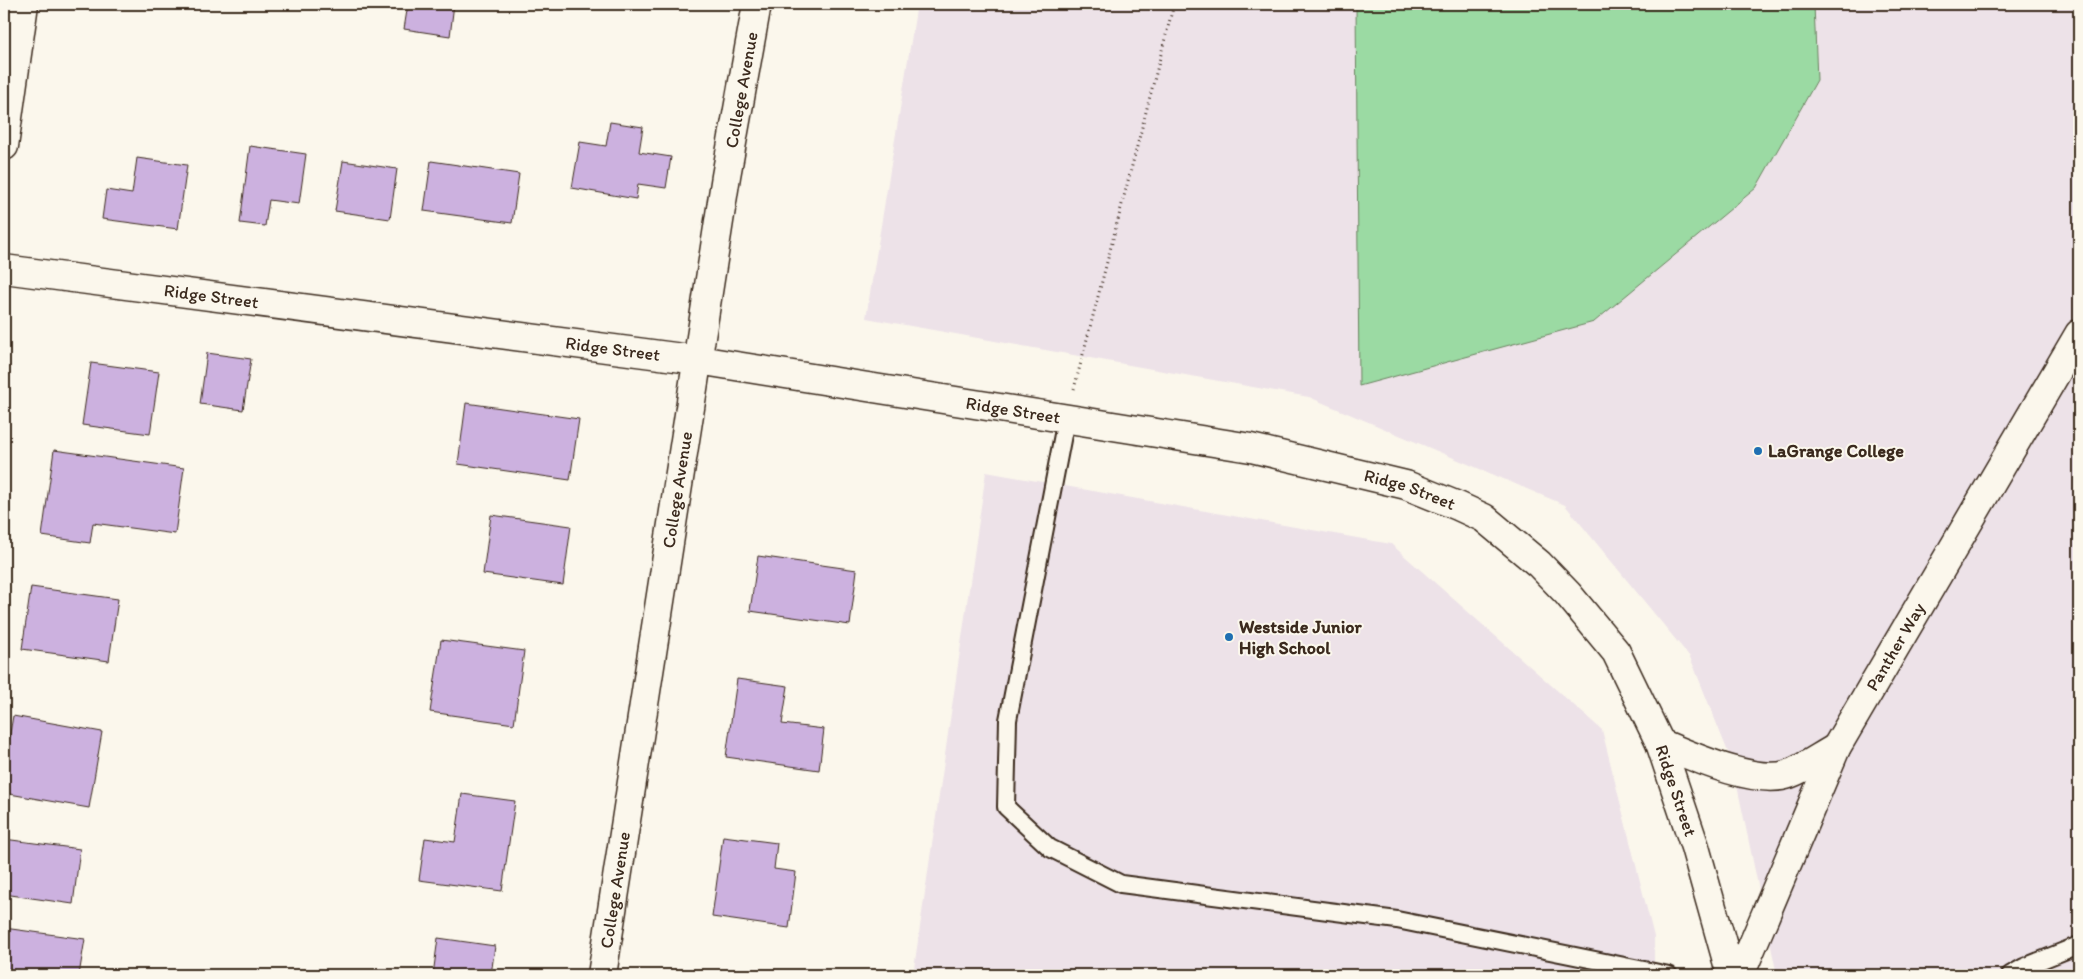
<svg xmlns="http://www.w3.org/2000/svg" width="2083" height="979" font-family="Itim,sans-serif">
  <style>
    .built { fill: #ede2e8 }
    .green { fill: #9bdaa3; stroke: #6b8260 }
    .building { fill: #ccb1df; stroke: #3b2a1e }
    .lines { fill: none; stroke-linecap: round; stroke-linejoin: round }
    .service-casing { stroke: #3b2a1e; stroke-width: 20 }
    .minor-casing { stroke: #3b2a1e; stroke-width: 31 }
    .tertiary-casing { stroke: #3b2a1e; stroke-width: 31 }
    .path { stroke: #3b2a1e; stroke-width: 3; stroke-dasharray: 1 4; stroke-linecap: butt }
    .service { stroke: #fbf7ec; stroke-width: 16 }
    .minor { stroke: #fbf7ec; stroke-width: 28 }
    .tertiary { stroke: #fbf7ec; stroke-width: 28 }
    .poi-dot { fill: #1f6fb2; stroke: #fbf7ec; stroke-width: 2 }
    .labels { text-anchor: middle; stroke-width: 4; stroke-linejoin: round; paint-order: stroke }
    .street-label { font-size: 18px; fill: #3b2a1e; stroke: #fbf7ec }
    .poi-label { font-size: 18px; font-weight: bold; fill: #3b2a1e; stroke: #fbf7ec; text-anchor: start }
  </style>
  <rect width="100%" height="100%" fill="#fbf7ec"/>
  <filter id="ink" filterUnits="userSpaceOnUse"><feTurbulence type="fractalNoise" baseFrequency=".02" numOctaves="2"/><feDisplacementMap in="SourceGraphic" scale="10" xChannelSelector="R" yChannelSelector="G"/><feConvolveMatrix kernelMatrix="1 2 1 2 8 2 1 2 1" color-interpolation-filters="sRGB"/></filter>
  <g filter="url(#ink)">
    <g class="built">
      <polygon points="917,4 2079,4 2079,975 1777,975 1732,762 1690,657 1565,505 1309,397 866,318"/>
      <polygon points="986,472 1391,544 1602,730 1654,937 1654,975 913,975"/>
    </g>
    <polygon class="green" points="1356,4 1814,4 1817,80 1756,188 1594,322 1359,386"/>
    <g class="building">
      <polygon points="408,4 454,4 450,36 404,29"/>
      <polygon points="610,122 643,127 639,152 671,157 666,188 638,184 636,199 572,188 580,142 606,146"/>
      <polygon points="250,146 306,154 299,204 269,200 265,226 240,223"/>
      <polygon points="137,158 187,165 178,229 102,219 106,190 132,194"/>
      <polygon points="343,161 397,169 390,219 335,211"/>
      <polygon points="431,161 519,174 512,223 424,211"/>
      <polygon points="207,353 251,359 243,410 200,404"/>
      <polygon points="91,363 159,372 150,434 82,425"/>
      <polygon points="466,403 579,419 570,480 458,464"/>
      <polygon points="54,450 184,468 175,534 93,523 90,543 42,536"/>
      <polygon points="491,515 571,526 563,585 483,574"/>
      <polygon points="758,556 857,570 850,625 750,611"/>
      <polygon points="31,587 118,599 109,661 22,649"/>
      <polygon points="441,640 524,651 514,724 430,712"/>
      <polygon points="737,679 788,686 782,724 824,729 819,770 726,757"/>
      <polygon points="13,716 102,732 89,808 4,793 4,767"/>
      <polygon points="462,794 515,801 502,891 419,880 425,838 455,842"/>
      <polygon points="723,836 777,843 774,869 796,872 789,928 712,917"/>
      <polygon points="4,839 80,849 73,904 4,894"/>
      <polygon points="4,928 85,939 79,975 4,975"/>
      <polygon points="438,938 495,946 491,975 433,975"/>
    </g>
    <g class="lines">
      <g class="service-casing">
        <g id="service">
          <polyline points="1066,419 1008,720 1006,807 1050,848 1121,884 1397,920 1669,975"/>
          <polyline points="2010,975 2024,967 2079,945"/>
        </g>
      </g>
      <g class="minor-casing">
        <g id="minor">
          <polyline points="4,146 24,4"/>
          <path id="s1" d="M4,269l694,91 553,88 155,37 52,21 26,12 55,46 29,30 48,58 44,91 35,104 36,128"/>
          <path id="s2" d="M602,975l124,-799 31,-172"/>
        </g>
      </g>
      <g class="tertiary-casing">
        <g id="tertiary">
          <path d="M1660,743c31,13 97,43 129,31 16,-6 32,-18 47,-26"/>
          <path id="s3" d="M1740,975l96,-227 243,-414"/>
        </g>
      </g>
      <polyline class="path" points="1074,389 1174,4"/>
      <use href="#service" class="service"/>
      <use href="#minor" class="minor"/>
      <use href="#tertiary" class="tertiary"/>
    </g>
  </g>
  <g class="poi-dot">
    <circle cx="1758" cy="451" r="5"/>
    <circle cx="1229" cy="637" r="5"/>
  </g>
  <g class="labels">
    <g class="street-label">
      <text dy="6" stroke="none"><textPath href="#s2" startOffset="896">College Avenue</textPath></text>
      <text dy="6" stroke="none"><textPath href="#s1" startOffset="209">Ridge Street</textPath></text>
      <text dy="6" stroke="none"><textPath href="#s1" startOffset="614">Ridge Street</textPath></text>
      <text dy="6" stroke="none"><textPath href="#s1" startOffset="1019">Ridge Street</textPath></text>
      <text dy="6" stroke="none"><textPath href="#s2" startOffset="491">College Avenue</textPath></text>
      <text dy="6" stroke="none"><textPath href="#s1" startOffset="1424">Ridge Street</textPath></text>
      <text dy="6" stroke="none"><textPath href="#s3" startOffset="364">Panther Way</textPath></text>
      <text dy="6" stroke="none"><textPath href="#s1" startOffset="1844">Ridge Street</textPath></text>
      <text dy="6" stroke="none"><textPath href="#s2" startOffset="86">College Avenue</textPath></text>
    </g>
    <g class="poi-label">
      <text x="1768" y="457">LaGrange College</text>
      <text x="1239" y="633">Westside Junior<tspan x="1239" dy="21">High School</tspan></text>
    </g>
  </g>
  <rect width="2083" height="979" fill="none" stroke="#fbf7ec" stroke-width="20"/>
  <rect x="10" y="10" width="2063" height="959" fill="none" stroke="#3b2a1e" stroke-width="2" filter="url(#ink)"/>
</svg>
